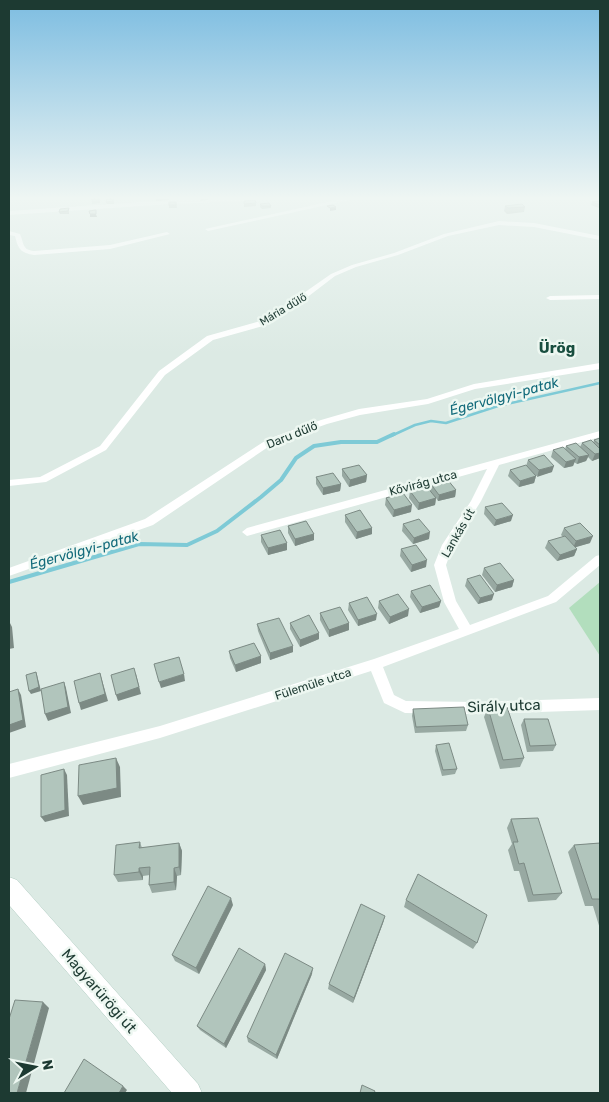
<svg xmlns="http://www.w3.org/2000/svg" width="609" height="1102" font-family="Rubik,sans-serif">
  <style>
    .green { fill: #b2debd }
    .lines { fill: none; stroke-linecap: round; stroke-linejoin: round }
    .stream-far1 { stroke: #7ecad6; stroke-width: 2.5 }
    .stream { stroke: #7ecad6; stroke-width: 4 }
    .secondary-casing { stroke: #aecbc0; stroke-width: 1 }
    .street { fill: #fff; fill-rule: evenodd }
    .secondary { fill: #fff; fill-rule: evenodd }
    .wall { fill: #98a9a2 }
    .shaded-wall { fill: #7c8a84 }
    .building { fill: #b1c5bc; stroke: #7c8a84 }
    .labels { text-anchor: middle; stroke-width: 5; stroke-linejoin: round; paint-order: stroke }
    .far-street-label { font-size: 11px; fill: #1d3a32; stroke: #edf7f1 }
    .street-label { font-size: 12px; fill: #1d3a32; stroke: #edf7f1 }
    .water-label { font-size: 14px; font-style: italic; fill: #136b7b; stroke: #edf7f1 }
    .far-district-label { font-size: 15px; font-weight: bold; fill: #184e3f; stroke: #edf7f1 }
    .near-street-label { font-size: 15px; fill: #1d3a32; stroke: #edf7f1 }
  </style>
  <rect width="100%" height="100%" fill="#dceae4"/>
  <polygon class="green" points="600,582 600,656 569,608"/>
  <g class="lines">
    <polyline class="stream-far1" points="391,436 415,425 431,421 446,423 498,406 600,383"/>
    <polyline class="stream" points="9,582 139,544 187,545 217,531 261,497 281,480 296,458 314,446 341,442 377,442 394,434"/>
    <g class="secondary-casing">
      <polygon id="secondary" points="9,877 17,880 198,1084 202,1093 172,1093 9,905"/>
    </g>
    <g class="street">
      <polygon points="297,199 170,204 9,215 9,211 170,200"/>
      <polygon points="341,199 354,199 208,231 205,229"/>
      <polygon points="588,199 600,201 600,205"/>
      <polygon points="499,221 534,223 600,236 600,240 534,227 499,225 448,236 398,255 356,267 335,276 284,315 263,326 213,340 165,375 106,450 46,482 9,486 9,480 40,477 100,446 159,371 207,336 257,322 278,311 331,274 352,265 394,253 444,234"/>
      <path d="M9,231l11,3c4,9 2,16 14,17l76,-6 57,-13 3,2 -60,15 -76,6c-13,-2 -16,-6 -19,-19l-6,-1z"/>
      <polygon points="600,295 600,299 550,300 546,298 550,296"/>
      <polygon points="600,363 600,369 475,389 428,404 360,415 327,424 274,443 153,525 9,576 9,568 145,519 268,439 321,420 359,409 427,399 474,384"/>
      <polygon points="600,431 600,437 499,465 481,501 453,546 446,565 456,601 470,625 548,596 596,556 600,555 600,565 556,602 383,667 394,695 406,701 475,702 600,698 600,710 475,714 405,713 384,703 371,671 160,738 9,778 9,764 160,726 374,659 459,629 444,602 434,565 442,545 471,501 487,469 247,536 242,532 247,528"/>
    </g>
    <use href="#secondary" class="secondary"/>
  </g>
  <g class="wall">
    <polygon points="100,199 100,203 92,204 92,201"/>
    <polygon points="114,199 114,204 107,204 106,202"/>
    <polygon points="200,199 208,199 208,200 201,201"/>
    <polygon points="244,201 256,203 256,206 244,207"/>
    <polygon points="176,202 177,208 169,208 169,205"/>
    <polygon points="592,202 600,202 600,208 599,208 591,205"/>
    <polygon points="260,204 271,206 271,208 262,209 260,207"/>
    <polygon points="505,206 525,207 524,212 507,214 504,211"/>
    <polygon points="69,208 69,214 60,214 59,212"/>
    <polygon points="600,438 600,458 592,461 588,457 586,461 577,464 574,462 573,466 564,468 551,457 553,450 565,450 566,446 580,447 582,443 593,443 594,440"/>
    <polygon points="528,460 552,472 536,476 534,483 519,487 508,476 510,470 526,466"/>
    <polygon points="342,469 367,475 366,482 349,487 342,476"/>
    <polygon points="316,477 341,484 340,491 323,495 316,484"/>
    <polygon points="430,483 456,490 455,497 438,501 436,498 435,505 418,510 409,498 410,491 429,490"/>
    <polygon points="386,498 411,512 393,517 385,505"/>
    <polygon points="485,507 511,521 494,526 484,514"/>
    <polygon points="345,515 372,528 372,534 356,539 345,522"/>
    <polygon points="403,524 429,539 413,544 402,531"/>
    <polygon points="288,526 314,534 314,540 295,546 288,533"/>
    <polygon points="564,528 590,543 575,547 577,549 574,556 557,561 545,548 548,541 563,537 561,535"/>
    <polygon points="261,535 287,550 268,555 261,542"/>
    <polygon points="401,549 426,567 411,572 400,556"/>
    <polygon points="484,568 514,580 512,587 495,592 482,575"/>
    <polygon points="467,579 492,600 478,604 465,586"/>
    <polygon points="411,591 441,601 439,607 420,613 410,597"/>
    <polygon points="379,601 408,616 389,624 378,608"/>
    <polygon points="349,603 376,620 358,626 348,610"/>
    <polygon points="320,613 349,623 349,630 329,637 320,620"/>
    <polygon points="290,623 319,639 300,647 290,629"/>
    <polygon points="257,624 293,652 270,660 258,631"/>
    <polygon points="229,651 261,656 261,663 236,672 230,658"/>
    <polygon points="488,708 524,758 520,767 500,769 484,717"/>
    <polygon points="413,709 468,725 466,731 415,733 412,716"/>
    <polygon points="524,719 556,745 553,751 527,752 521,725"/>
    <polygon points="436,745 457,769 455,774 442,776 435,751"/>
    <polygon points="511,819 562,893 556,900 528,902 519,871 514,871 508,850 512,844 507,828"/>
    <polygon points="140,842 142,848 179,843 182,851 181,875 177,876 176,890 152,893 149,885 150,875 143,876 143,880 118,882 114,875"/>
    <polygon points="600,843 600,929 593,906 585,906 568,852 574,845"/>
    <polygon points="406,900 477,943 473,949 404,907"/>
    <polygon points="233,905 199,974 175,961 172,955"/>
    <polygon points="385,916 383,923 353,1003 328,989 329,984"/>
    <polygon points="265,964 266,970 226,1048 200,1030 197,1026"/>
    <polygon points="312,974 277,1059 248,1042 247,1037"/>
  </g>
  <g class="shaded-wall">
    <polygon points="156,199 169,199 169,200 156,201"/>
    <polygon points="336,207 336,210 330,211 330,208"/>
    <polygon points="90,214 96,214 97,217 90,217"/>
    <polygon points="600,453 600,458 592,461 595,454"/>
    <polygon points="589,455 586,461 577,464 579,457"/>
    <polygon points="576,459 573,466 564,468 566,462"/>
    <polygon points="554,466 552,472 537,477 539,470"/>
    <polygon points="367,475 366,482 349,487 350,480"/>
    <polygon points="536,476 534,483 519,487 520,481"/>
    <polygon points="341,484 340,491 323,495 323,488"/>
    <polygon points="456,490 455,497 438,501 439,495"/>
    <polygon points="436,498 435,505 418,510 419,503"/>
    <polygon points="412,505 411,512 393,517 394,510"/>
    <polygon points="513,515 511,521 494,526 496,520"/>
    <polygon points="372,528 372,534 356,539 357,532"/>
    <polygon points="430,532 429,539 413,544 414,538"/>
    <polygon points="314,534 314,540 295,546 295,539"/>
    <polygon points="593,536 590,543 573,548 576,541"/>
    <polygon points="287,543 287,550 268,555 268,548"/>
    <polygon points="577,549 574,556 557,561 560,555"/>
    <polygon points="427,560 426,567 411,572 412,565"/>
    <polygon points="514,580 512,587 495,592 497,585"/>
    <polygon points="494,594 492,600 478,604 480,598"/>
    <polygon points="441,601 439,607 420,613 422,607"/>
    <polygon points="409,609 408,616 389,624 390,617"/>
    <polygon points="377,614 376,620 358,626 358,620"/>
    <polygon points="9,621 12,627 14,648 9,649"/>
    <polygon points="349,623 349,630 329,637 329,630"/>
    <polygon points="319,633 319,639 300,647 300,640"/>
    <polygon points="293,646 293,652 270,660 270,653"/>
    <polygon points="261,656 261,663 236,672 235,665"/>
    <polygon points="36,672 37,675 41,691 31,694 29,691"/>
    <polygon points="100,673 108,701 81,710 79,703"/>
    <polygon points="136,674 141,694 118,701 116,695"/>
    <polygon points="184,674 185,681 161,688 159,682"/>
    <polygon points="64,682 66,688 71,713 48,721 45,714"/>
    <polygon points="18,689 21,695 26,727 9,733 9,725"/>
    <polygon points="116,758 120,767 121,797 83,805 78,796"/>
    <polygon points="64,769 67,775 69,816 45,822 41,817"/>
    <polygon points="179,843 182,851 181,875 179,867"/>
    <polygon points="139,868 143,876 143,880 139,872"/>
    <polygon points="174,868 177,876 176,890 174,882"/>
    <polygon points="231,898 233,905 199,974 196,968"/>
    <polygon points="385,916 383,923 353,1003 354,998"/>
    <polygon points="265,964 266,970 226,1048 224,1044"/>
    <polygon points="313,968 312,974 277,1059 276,1055"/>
    <polygon points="43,1002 49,1008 26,1093 17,1093"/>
    <polygon points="123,1086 127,1090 125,1093 119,1093"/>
  </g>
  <g class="building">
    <rect x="92" y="199" width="7" height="2"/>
    <polygon points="107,199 114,199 113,201 106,202"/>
    <polygon points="255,200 256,203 244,204 244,201"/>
    <polygon points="598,201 600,202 600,205 592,202"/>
    <rect x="169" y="202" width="7" height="3"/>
    <polygon points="269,203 271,206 262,206 260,204"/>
    <polygon points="522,204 525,207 508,208 505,206"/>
    <polygon points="333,205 336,207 330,208 327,206"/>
    <polygon points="69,208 68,211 59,212 60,209"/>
    <polygon points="96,210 96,214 90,214 89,211"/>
    <polygon points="600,438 600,445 594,440"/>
    <polygon points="591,440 600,449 600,453 595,454 582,443"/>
    <polygon points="576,443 589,455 579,457 566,446"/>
    <polygon points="563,447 576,459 566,462 553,450"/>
    <polygon points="544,455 554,466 539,470 528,460"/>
    <polygon points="359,465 367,475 350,480 342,469"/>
    <polygon points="526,465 536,476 520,481 510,470"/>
    <polygon points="333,473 341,484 323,488 316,477"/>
    <polygon points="447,479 456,490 439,495 430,483"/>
    <polygon points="427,487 436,498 419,503 410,491"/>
    <polygon points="403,493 412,505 394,510 386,498"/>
    <polygon points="502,503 513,515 496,520 485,507"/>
    <polygon points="360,510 372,528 357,532 345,515"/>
    <polygon points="419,519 430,532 414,538 403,524"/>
    <polygon points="306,521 314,534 295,539 288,526"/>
    <polygon points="580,523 593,536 576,541 564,528"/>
    <polygon points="280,530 287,543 268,548 261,535"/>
    <polygon points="565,536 577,549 560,555 548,541"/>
    <polygon points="416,545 427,560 412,565 401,549"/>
    <polygon points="500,563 514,580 497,585 484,568"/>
    <polygon points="480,575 494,594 480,598 467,579"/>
    <polygon points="430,585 441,601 422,607 411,591"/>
    <polygon points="398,594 409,609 390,617 379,601"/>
    <polygon points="367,597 377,614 358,620 349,603"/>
    <polygon points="340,607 349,623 329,630 320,613"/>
    <polygon points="309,615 319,633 300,640 290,623"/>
    <polygon points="279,618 293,646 270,653 257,624"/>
    <polygon points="9,623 10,641 9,641"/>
    <polygon points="254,643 261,656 235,665 229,651"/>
    <polygon points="179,657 184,674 159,682 154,664"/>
    <polygon points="134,668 139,687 116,695 111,675"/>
    <polygon points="36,672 39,687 29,691 26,675"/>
    <polygon points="100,673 105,694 79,703 74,681"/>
    <polygon points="64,682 68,707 45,714 41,689"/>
    <polygon points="18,689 23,720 9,725 9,692"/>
    <polygon points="464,707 468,725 416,727 413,709"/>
    <polygon points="507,707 524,758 503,760 488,708"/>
    <polygon points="524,719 548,719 556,745 530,746"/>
    <polygon points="449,743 457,769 443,770 436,745"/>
    <polygon points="116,758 117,788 78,796 79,765"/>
    <polygon points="64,769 65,810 41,817 41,775"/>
    <polygon points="538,818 562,893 533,895 524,863 519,864 513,842 518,842 511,819"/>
    <polygon points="140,842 139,848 179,843 179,867 174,868 174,882 149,885 150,867 139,868 139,872 114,875 116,845"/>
    <polygon points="600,843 600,902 599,899 592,899 574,845"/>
    <polygon points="418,874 487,915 477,943 406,900"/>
    <polygon points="208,886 231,898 196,968 172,955"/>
    <polygon points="361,904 385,916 354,998 329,984"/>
    <polygon points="239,948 265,964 224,1044 197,1026"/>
    <polygon points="285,953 313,968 276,1055 247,1037"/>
    <polygon points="15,1000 43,1002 17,1093 9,1093 9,1019"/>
    <polygon points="84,1059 123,1086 119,1093 64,1093"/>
    <polygon points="362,1085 375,1091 374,1093 360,1093"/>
  </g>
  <linearGradient id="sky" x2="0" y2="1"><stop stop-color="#7dbde1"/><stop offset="0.56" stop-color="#eff6f3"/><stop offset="1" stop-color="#eff6f3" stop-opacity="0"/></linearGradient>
  <rect width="609" height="354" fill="url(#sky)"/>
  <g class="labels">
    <g class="far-street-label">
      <text transform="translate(283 309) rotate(-31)" y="4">Mária dűlő</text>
    </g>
    <g class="street-label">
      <text transform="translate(292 435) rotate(-22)" y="4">Daru dűlő</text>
      <text transform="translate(423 483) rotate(-15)" y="4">Kővirág utca</text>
      <text transform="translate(458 533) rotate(-60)" y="4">Lankás út</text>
      <text transform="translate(313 684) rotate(-18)" y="4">Fülemüle utca</text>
    </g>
    <g class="water-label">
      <text transform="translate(504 396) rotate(-15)" y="5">Égervölgyi-patak</text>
      <text transform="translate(84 550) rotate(-15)" y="5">Égervölgyi-patak</text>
    </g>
    <g class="far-district-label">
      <text x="557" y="353">Ürög</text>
    </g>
    <g class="near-street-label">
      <text transform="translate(504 706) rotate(-2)" y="5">Sirály utca</text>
      <text transform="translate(99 991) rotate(49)" y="5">Magyarürögi út</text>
    </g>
  </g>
  <rect width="609" height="1102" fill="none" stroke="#1d3a32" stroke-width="20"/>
  <g transform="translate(35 1067) rotate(80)" stroke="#edf7f1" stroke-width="4" paint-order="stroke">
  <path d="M0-4L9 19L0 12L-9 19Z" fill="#1d3a32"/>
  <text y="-8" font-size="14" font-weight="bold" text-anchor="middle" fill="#1d3a32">N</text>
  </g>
</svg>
